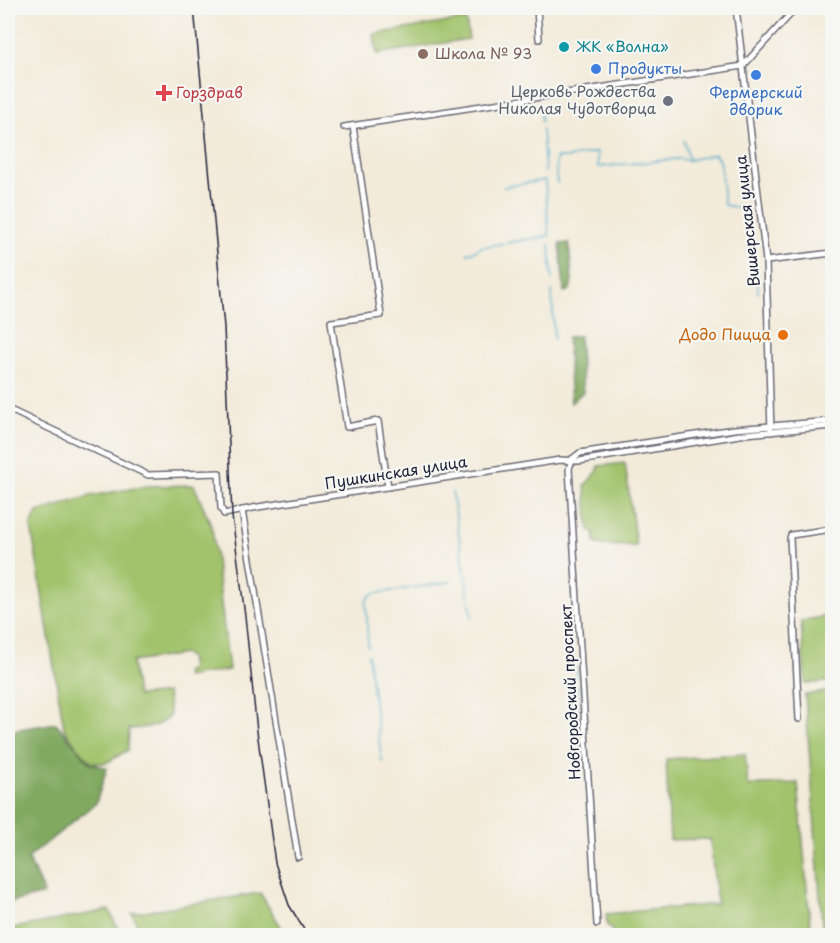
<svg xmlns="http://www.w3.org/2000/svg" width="840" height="943" font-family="'Playpen Sans',sans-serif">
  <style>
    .green { fill: #a2c36c; stroke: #627254; stroke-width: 1.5 }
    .forest { fill: #81a960; stroke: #52664e; stroke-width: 1.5 }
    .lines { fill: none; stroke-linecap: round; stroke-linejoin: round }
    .stream { stroke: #49a9c9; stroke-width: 1.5 }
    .street-casing { stroke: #6b6873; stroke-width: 8 }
    .street { stroke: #fff; stroke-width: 5 }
    .tram { stroke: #22223b; stroke-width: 1.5 }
    .culture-dot { fill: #0f9aa8; stroke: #f6f6f2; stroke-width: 2 }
    .education-dot { fill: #8d6e63; stroke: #f6f6f2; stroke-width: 2 }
    .shop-dot { fill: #3f7fe0; stroke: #f6f6f2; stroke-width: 2 }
    .health-dot { fill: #e0444e; stroke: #f6f6f2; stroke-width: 2 }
    .worship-dot { fill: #6b7280; stroke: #f6f6f2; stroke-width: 2 }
    .food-dot { fill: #e8710a; stroke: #f6f6f2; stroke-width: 2 }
    .labels { text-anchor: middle; stroke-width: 4.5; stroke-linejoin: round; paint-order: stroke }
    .culture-label { font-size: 15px; fill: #0d838f; stroke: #f6f6f2; text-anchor: start }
    .education-label { font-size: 15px; fill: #785e54; stroke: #f6f6f2; text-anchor: start }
    .shop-label { font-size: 15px; fill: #366cbe; stroke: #f6f6f2; text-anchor: start }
    .worship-label { font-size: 15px; fill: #5b616d; stroke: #f6f6f2; text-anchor: end }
    .health-label { font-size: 15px; fill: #be3a42; stroke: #f6f6f2; text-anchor: start }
    .street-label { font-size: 15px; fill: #22223b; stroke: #f6f6f2 }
    .food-label { font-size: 15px; fill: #c56008; stroke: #f6f6f2; text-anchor: end }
  </style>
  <rect width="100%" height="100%" fill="#f6f6f2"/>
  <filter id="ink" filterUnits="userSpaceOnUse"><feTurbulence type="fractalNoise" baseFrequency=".0167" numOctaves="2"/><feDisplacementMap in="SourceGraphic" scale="12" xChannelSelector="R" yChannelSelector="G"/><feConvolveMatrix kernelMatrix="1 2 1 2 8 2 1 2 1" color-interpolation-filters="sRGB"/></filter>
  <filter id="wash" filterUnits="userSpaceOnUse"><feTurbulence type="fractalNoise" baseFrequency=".008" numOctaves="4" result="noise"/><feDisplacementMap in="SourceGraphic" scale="24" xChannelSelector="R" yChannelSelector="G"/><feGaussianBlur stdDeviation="1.35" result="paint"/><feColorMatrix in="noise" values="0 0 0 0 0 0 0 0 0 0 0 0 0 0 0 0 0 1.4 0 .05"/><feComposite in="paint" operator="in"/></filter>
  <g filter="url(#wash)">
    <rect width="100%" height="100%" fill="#f3ebda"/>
    <g class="green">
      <polygon points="466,19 469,39 377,54 374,34"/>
      <path d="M625,463l11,83c-15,-2 -27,2 -41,-3l-1,-11 -5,-2 -4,-45 13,-14v-5z"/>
      <path d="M194,485l18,42 17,143 -43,7 -1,-5 6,-3 -2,-12 -5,-3 -52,8 5,34 30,-3 3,22c-10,13 -25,13 -41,14l-1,21 -22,13h-14l-14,-15 -14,-19 -33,-203 6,-14 54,-16 55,-10z"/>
      <polygon points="832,615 832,681 805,684 801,621"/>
      <polygon points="832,691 832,935 823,936 805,695"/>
      <polygon points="745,754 748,786 798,783 811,935 616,935 607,925 606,914 717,904 710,839 670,840 666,759"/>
      <polygon points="260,893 286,935 142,935 132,913"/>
      <polygon points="109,910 121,935 8,935 8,929"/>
    </g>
    <g class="forest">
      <polygon points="569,243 572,281 570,290 564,292 560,244"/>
      <polygon points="579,336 583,392 571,403 567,337"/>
      <polygon points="56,723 90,763 107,768 96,803 28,858 44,894 8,903 8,731"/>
    </g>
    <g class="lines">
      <g class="stream">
        <polyline points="540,106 541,122"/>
        <polyline points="542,129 545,172"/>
        <polyline points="684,141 689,160"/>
        <polyline points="556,173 556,158 567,158 597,152 598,167 676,159 689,160 715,154 720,162 724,205 741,208"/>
        <polyline points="556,175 557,183"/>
        <polyline points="746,211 753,259"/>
        <polyline points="550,244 552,279"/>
        <polyline points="467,253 475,251 481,247 549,236 545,180 503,187"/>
        <polyline points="754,266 758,277 758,293"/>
        <polyline points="552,291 554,339"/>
        <polyline points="452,492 472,617"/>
        <polyline points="368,647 366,601 372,594 451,582"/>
        <polyline points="368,655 382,762"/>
        <polyline points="577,668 577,678"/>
        <polyline points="578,685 580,710"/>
        <polyline points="580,717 580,720"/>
      </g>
    </g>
  </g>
  <g filter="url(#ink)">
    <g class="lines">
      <g class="street-casing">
        <g id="street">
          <polyline points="537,8 539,39"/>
          <polyline points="736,8 766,261 771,432"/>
          <polyline points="353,126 381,315 331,322 347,427 378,421 388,487"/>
          <polyline points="344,127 743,66 796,8"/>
          <polyline points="766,261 832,253"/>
          <polyline points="8,409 148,475 219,473 221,508 224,514 258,507 560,460 579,461 746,434 832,426"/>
          <polyline points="572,459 569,469 597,924"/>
          <polyline points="572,459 580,453 734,429 832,421"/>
          <polyline points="242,510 298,857"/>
          <polyline points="799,719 790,538 791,535 832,529"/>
        </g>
      </g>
      <use href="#street" class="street"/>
      <polyline class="tram" points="194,8 224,327 232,516 245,616 257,731 275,863 289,905 308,936"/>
    </g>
  </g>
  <circle class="culture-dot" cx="564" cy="47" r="6"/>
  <circle class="education-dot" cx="423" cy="54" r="6"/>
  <g class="shop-dot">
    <circle cx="596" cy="69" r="6"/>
    <circle cx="756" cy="75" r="6"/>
  </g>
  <path class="health-dot" d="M161 84h6v6h6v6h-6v6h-6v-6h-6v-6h6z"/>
  <circle class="worship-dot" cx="668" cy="101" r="6"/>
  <circle class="food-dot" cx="783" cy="335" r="6"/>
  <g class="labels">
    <g class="culture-label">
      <text x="576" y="52">ЖК «Волна»</text>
    </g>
    <g class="education-label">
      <text x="435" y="59">Школа № 93</text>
    </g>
    <g class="shop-label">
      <text x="608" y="74">Продукты</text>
      <text x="756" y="98" text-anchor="middle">Фермерский<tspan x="756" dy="17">дворик</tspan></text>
    </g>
    <g class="worship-label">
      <text x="656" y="97">Церковь Рождества<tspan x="656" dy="17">Николая Чудотворца</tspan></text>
    </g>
    <g class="health-label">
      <text x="176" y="98">Горздрав</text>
    </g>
    <g class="street-label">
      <text transform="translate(748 221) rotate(-96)" y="5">Вишерская улица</text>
      <text transform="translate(396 473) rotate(-9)" y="5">Пушкинская улица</text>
      <text transform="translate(571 692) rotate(-93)" y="5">Новгородский проспект</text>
    </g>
    <g class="food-label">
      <text x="771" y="340">Додо Пицца</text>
    </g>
  </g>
  <rect width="840" height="943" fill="none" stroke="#f6f6f2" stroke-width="30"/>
</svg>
